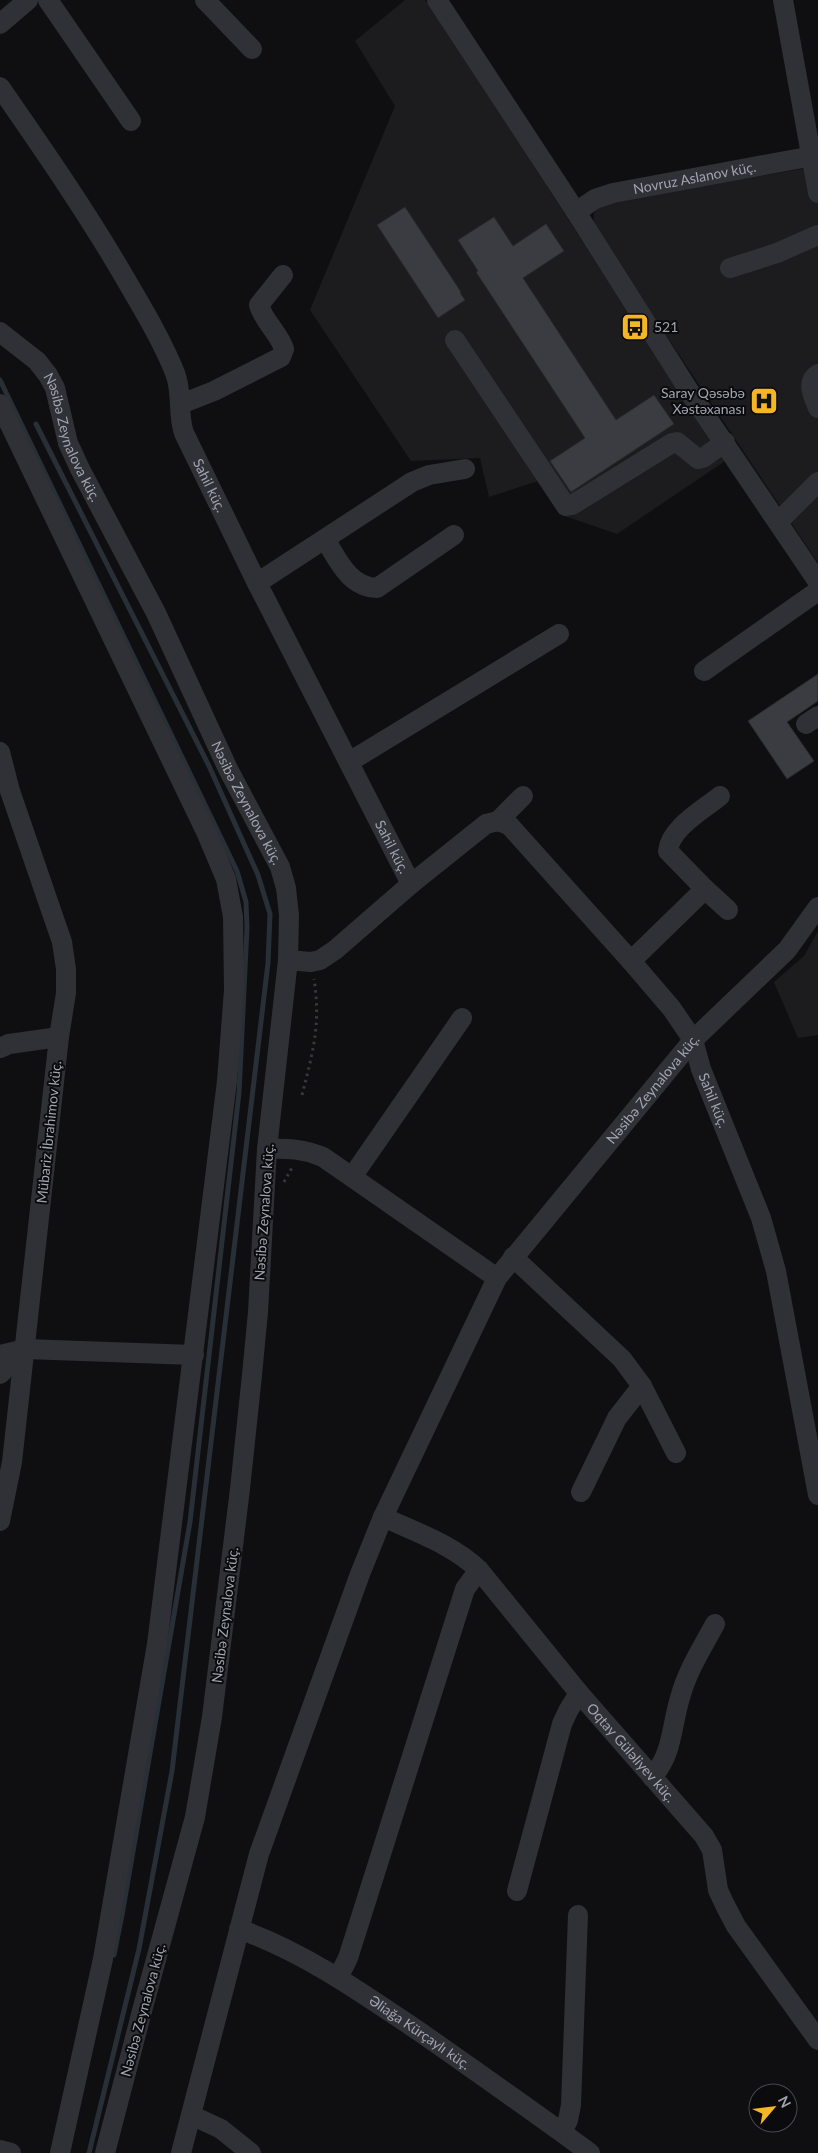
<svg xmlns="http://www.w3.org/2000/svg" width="818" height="2153" font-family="Lato,sans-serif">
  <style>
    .built { fill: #1c1b1e }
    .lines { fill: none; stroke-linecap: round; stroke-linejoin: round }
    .stream { stroke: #282f36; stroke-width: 5 }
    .building { fill: #3b3c41; stroke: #2a292d }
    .path { stroke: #36383d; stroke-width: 3; stroke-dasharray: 2.5 4; stroke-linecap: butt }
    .minor { stroke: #303136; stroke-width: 20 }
    .labels { text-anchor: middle; stroke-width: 4; stroke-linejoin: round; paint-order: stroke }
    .street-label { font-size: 14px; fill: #a0a5b2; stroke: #0b0a0c }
    .poi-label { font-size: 14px; fill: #a0a5b2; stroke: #0b0a0c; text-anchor: start }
  </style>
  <rect width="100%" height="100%" fill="#0f0f11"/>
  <g class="built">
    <polygon points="405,0 425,0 430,6 725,461 617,534 559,514 538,481 489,497 480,458 411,461 310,310 395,106 355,41"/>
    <polygon points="818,166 818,563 601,238 594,223 594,213 600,206 610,202"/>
    <polygon points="818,931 818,1035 798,1038 774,982 804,956"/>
  </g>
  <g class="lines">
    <g class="stream">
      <polyline points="0,380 237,871 246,902 247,928 239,1093 190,1522 122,1915 114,1955"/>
      <polyline points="36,424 209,766 258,875 270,914 268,963 172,1771 139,1949 89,2153"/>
    </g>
  </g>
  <g class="building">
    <polygon points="405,207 461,292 460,293 465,300 438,318 377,225"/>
    <polygon points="494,217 513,246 546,224 564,251 523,278 616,420 654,395 674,424 571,492 550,461 585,438 476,272 478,271 458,240"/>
    <polygon points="818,674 818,701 787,722 814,761 787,779 748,721"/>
  </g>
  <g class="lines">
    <g class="path">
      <path d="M302,1095c11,-43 19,-71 12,-116"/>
      <polyline points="284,1182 293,1166"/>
    </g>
    <g class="minor">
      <polyline points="48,0 131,121"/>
      <polyline points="205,0 252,49"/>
      <polyline points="437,0 576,212 693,397 818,582"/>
      <polyline points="783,0 818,193"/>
      <polyline points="0,24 28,0"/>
      <path id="s1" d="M0,87c45,65 90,130 129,198 17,29 34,58 46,88 8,20 2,40 9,60l73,150 154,301 75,-60 12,-3 11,4 122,136 41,48 21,31 8,29 60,149 15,53 42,224"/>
      <path id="s2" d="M576,212l19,-13 18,-6 205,-38"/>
      <polyline points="730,268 777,253 818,235"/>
      <path id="s3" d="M0,332l37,29 11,14 7,13 13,55 12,26 76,144 72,156 52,98 6,21 3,27 -1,45 -21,189 -9,163 -6,63 -12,114 -28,228 -17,100 -52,190 -38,146"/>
      <polyline points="455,340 566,506 572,505 672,443 677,442 698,459 703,458 725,442"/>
      <path d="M818,374c-13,8 -4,24 0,34"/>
      <polyline points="0,404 207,834 226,879 233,917 234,990 227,1081 157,1644 103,1959 60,2153"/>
      <path d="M181,404l33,-13 67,-34 3,-8c-5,-16 -20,-27 -25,-44l24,-30"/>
      <polyline points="779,521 818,482"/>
      <path d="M325,539c13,21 24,48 52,49l77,-53"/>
      <polyline points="257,583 412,482 429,475 465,469"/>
      <polyline points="704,671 818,591"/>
      <polyline points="806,724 818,716"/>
      <polyline points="0,752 10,791 62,942 66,969 66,993 59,1037 12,1462 0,1521"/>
      <polyline points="349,762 559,634"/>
      <polyline points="498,821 523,796"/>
      <polyline points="705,889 728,910"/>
      <polyline points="288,960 311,962 320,960 335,950 411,884"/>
      <path d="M631,961l74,-72 -37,-38c2,-23 35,-41 52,-55"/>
      <polyline points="0,1048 9,1044 59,1037"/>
      <path d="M267,1149c21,-1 37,0 56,8l174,121"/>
      <polyline points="352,1177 462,1018"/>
      <polyline points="513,1257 622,1359 642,1386 676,1453"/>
      <polyline points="0,1355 25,1349 194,1355"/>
      <polyline points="0,1374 25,1349"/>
      <polyline points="581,1492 617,1418 642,1386"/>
      <path id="s4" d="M383,1517c33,15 70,28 96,53l100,123 125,143 8,14 6,40 7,15 11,21 82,114"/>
      <path d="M652,1777c21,-23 19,-50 28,-79 7,-27 22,-50 35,-74"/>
      <polyline points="517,1891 562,1724 568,1711 579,1693"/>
      <path id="s5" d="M239,1929c67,24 123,64 181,103 57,40 114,80 170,121"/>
      <polyline points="337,1975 343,1968 348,1958 465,1589 479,1570"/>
      <polyline points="191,2115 221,2129 251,2153"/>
      <polyline points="562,2132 568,2120 571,2105 578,1915"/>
      <polyline points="0,2150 11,2153"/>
      <path id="s6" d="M181,2153l78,-299 101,-280 23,-57 114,-239 196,-238 94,-90 31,-43"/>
    </g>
  </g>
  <defs>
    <g id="bus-square" transform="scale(1.4375)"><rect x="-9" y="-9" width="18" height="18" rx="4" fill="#f3b625" stroke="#0b0a0c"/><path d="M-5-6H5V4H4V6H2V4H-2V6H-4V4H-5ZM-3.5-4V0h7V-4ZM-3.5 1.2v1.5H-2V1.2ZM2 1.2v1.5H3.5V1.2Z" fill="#111"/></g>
    <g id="hospital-square" transform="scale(1.4375)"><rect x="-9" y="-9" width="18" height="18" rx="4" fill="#f3b625" stroke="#0b0a0c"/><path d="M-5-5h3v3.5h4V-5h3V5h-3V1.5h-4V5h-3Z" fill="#111"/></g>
  </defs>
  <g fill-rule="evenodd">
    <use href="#bus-square" x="635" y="327"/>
    <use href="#hospital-square" x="764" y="401"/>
  </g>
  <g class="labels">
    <g class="street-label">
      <text dy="5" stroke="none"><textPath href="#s2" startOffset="125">Novruz Aslanov küç.</textPath></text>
      <text dy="5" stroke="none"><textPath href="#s3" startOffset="132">Nəsibə Zeynalova küç.</textPath></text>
      <text dy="5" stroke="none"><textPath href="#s1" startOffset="455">Sahil küç.</textPath></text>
      <text dy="5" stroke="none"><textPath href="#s3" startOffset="538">Nəsibə Zeynalova küç.</textPath></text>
      <text dy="5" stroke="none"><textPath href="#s1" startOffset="860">Sahil küç.</textPath></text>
      <text dy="5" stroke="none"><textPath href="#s6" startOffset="1178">Nəsibə Zeynalova küç.</textPath></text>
      <text dy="5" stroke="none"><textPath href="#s1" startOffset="1369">Sahil küç.</textPath></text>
      <text transform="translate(49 1132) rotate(-84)" y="5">Mübariz İbrahimov küç.</text>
      <text transform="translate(264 1212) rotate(-86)" y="5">Nəsibə Zeynalova küç.</text>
      <text transform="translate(225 1615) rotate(-83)" y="5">Nəsibə Zeynalova küç.</text>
      <text dy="5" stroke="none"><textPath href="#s4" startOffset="348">Oqtay Güləliyev küç.</textPath></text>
      <text transform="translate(143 2010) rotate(-75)" y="5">Nəsibə Zeynalova küç.</text>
      <text dy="5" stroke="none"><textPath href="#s5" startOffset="209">Əliağa Kürçaylı küç.</textPath></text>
    </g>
    <g class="poi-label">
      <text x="654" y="332">521</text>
      <text x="745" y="398" text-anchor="end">Saray Qəsəbə<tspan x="745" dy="16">Xəstəxanası</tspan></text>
    </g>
  </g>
  <g transform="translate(773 2108) rotate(62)"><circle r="24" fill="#0b0a0c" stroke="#47484e"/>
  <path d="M0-4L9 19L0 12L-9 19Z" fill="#f3b625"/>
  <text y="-8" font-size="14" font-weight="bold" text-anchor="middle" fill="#a0a5b2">N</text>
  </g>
</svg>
